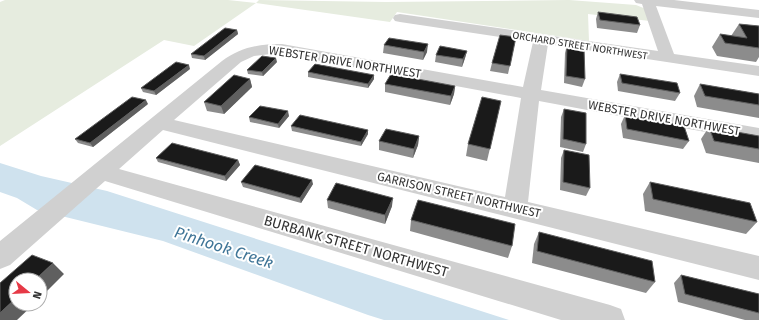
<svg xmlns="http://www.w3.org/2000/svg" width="759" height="320" font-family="'Fira Sans',sans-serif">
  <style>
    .green { fill: #e6ecdf }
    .water { fill: #cfe2ee }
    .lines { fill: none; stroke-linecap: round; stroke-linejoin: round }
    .minor { fill: #d0d0d0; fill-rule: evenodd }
    .wall { fill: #8c8c8c }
    .shaded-wall { fill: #5f5f5f }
    .building { fill: #1a1a1a; stroke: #5f5f5f }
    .labels { text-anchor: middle; stroke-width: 4; stroke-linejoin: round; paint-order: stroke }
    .far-street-label { font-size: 10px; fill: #333; stroke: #fff }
    .street-label { font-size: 12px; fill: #333; stroke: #fff }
    .near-street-label { font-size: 14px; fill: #333; stroke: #fff }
    .near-water-label { font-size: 16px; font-style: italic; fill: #3f7597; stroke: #fff }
  </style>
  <rect width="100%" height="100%" fill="#fff"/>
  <polygon class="green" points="5,0 228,0 256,3 259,0 386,2 569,0 636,5 646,9 650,21 588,14 589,41 397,12 390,22 256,3 194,46 164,40 0,146 0,2"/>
  <polygon class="water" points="0,163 41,176 107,191 509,320 384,320 368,315 163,241 37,210 17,198 0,192"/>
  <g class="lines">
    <path class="minor" d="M634,0h40l85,10v8l-103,-12 18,48 85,12v10l-211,-32 -7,46 218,38v14l-220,-41 -11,101 231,54v24l-596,-150 -44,39 491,136 11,4 4,11h-64l-456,-139 -95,84 -10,4v-28l222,-180c19,-14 37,-17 60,-17l241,43 10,-45 -133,-20 -5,-1 -2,-3 2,-3 5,-1 258,37 -16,-47 -6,-1zM271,54h11l239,44 -16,99 -331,-77 67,-58 13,-6z"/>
  </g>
  <g class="wall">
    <polygon points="598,12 640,25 637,33 597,28 596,19"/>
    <polygon points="739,24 759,26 759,57 756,62 717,56 712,47 720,34 731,36"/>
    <polygon points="237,30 238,34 205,60 192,58 191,54"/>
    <polygon points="516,37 508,74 490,71 492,63"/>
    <polygon points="384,45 427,52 423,60 383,53"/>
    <polygon points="567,45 585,79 582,87 564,83 565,53"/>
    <polygon points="467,51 465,58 462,67 435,62 436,55"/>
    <polygon points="277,62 263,76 248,74 247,70"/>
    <polygon points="190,69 156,95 143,92 141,88"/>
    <polygon points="308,72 374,79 368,88 308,77"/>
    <polygon points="620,74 680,93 675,101 618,91 617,82"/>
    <polygon points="250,79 252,87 224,114 207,111 204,102"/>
    <polygon points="385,84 455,86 454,94 450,105 385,92"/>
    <polygon points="700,84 759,94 759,118 697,107 694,96"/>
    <polygon points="501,101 487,161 466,156 468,144"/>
    <polygon points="148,104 93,147 78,143 75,139"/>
    <polygon points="564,109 586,144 583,152 560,147 561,117"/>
    <polygon points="625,115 689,141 683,149 623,138 621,124"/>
    <polygon points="289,116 279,128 250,122 249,117"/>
    <polygon points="291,126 368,130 368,134 361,146 292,131"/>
    <polygon points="709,127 759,136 759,163 706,153 701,139"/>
    <polygon points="419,136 418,145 413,158 379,150 379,141"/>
    <polygon points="564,150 590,188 586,196 560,190 561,158"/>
    <polygon points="156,158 238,160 240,165 226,181 158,162"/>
    <polygon points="241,182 313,184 301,203 243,187"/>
    <polygon points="650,182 757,222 746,234 645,211 643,194"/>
    <polygon points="327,200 392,206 385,224 328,208"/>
    <polygon points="411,220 512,246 508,258 410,231"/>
    <polygon points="539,232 655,282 646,293 532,263 534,244"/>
    <polygon points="681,275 759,294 759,320 745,320 678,302 674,283"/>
  </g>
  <g class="shaded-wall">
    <polygon points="237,30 238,34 205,60 204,56"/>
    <polygon points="428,44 427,52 423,60 424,52"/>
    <polygon points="467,51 465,58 462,67 463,59"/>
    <polygon points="276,58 277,62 263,76 262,72"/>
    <polygon points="189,65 190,69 156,95 154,91"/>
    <polygon points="374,75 374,79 368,88 368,84"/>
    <polygon points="250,79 252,87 224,114 221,106"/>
    <polygon points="455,86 454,94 450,105 451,96"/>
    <polygon points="146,100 148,104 93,147 90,143"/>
    <polygon points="288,111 289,116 279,128 278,124"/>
    <polygon points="368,130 368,134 361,146 361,142"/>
    <polygon points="419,136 418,145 413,158 414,149"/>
    <polygon points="238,160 240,165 226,181 225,176"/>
    <polygon points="312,180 313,184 301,203 300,198"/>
    <polygon points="393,198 392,206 385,224 385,215"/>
    <polygon points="53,263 64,274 40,298 40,280 35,280"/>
    <polygon points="16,298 16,304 34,304 17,320 0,320 0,313"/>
  </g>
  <g class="building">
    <polygon points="598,12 637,17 640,25 600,20"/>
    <polygon points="739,24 759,26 759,48 725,43 720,34 747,38"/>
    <polygon points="225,28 237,30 204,56 191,54"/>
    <polygon points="500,35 516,37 510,66 492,63"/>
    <polygon points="389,38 428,44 424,52 384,45"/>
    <polygon points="567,45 584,48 585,79 566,76"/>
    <polygon points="440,46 467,51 463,59 436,55"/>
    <polygon points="262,56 276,58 262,72 247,70"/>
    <polygon points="176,62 189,65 154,91 141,88"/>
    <polygon points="315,64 374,75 368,84 308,72"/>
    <polygon points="391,74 455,86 451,96 385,84"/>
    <polygon points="620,74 677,83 680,93 622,83"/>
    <polygon points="234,75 250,79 221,106 204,102"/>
    <polygon points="700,84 759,94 759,105 705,96"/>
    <polygon points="132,97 146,100 90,143 75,139"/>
    <polygon points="482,97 501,101 490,149 468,144"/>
    <polygon points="260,106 288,111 278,124 249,117"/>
    <polygon points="564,109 586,113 586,144 563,139"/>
    <polygon points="300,115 368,130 361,142 291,126"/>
    <polygon points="625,115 684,126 689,141 627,129"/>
    <polygon points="709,127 759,136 759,149 714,141"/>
    <polygon points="386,129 419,136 414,149 379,141"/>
    <polygon points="172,143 238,160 225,176 156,158"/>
    <polygon points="564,150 589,155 590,188 563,182"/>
    <polygon points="255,165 312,180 300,198 241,182"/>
    <polygon points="650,182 750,203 757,222 653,199"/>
    <polygon points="336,183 393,198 385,215 327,200"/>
    <polygon points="418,200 515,224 512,246 411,220"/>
    <polygon points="539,232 652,261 655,282 537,251"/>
    <polygon points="32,255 53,263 35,280 16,280 16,298 0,313 0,283"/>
    <polygon points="681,275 759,294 759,313 685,294"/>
  </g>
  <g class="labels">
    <g class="far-street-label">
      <text transform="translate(580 45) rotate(9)" y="4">ORCHARD STREET NORTHWEST</text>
    </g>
    <g class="street-label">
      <text transform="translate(345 62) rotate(9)" y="4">WEBSTER DRIVE NORTHWEST</text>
      <text transform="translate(664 118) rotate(10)" y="4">WEBSTER DRIVE NORTHWEST</text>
      <text transform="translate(459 195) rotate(13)" y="4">GARRISON STREET NORTHWEST</text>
    </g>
    <g class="near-street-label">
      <text transform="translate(356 246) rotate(16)" y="5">BURBANK STREET NORTHWEST</text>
    </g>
    <g class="near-water-label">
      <text transform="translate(224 247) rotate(18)" y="6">Pinhook Creek</text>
    </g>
  </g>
  <g transform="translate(28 292) rotate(108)"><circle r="19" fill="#ffffff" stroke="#adadad"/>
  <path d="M0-3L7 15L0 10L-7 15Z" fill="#e63946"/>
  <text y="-6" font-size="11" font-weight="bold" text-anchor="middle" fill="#333333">N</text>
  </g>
</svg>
